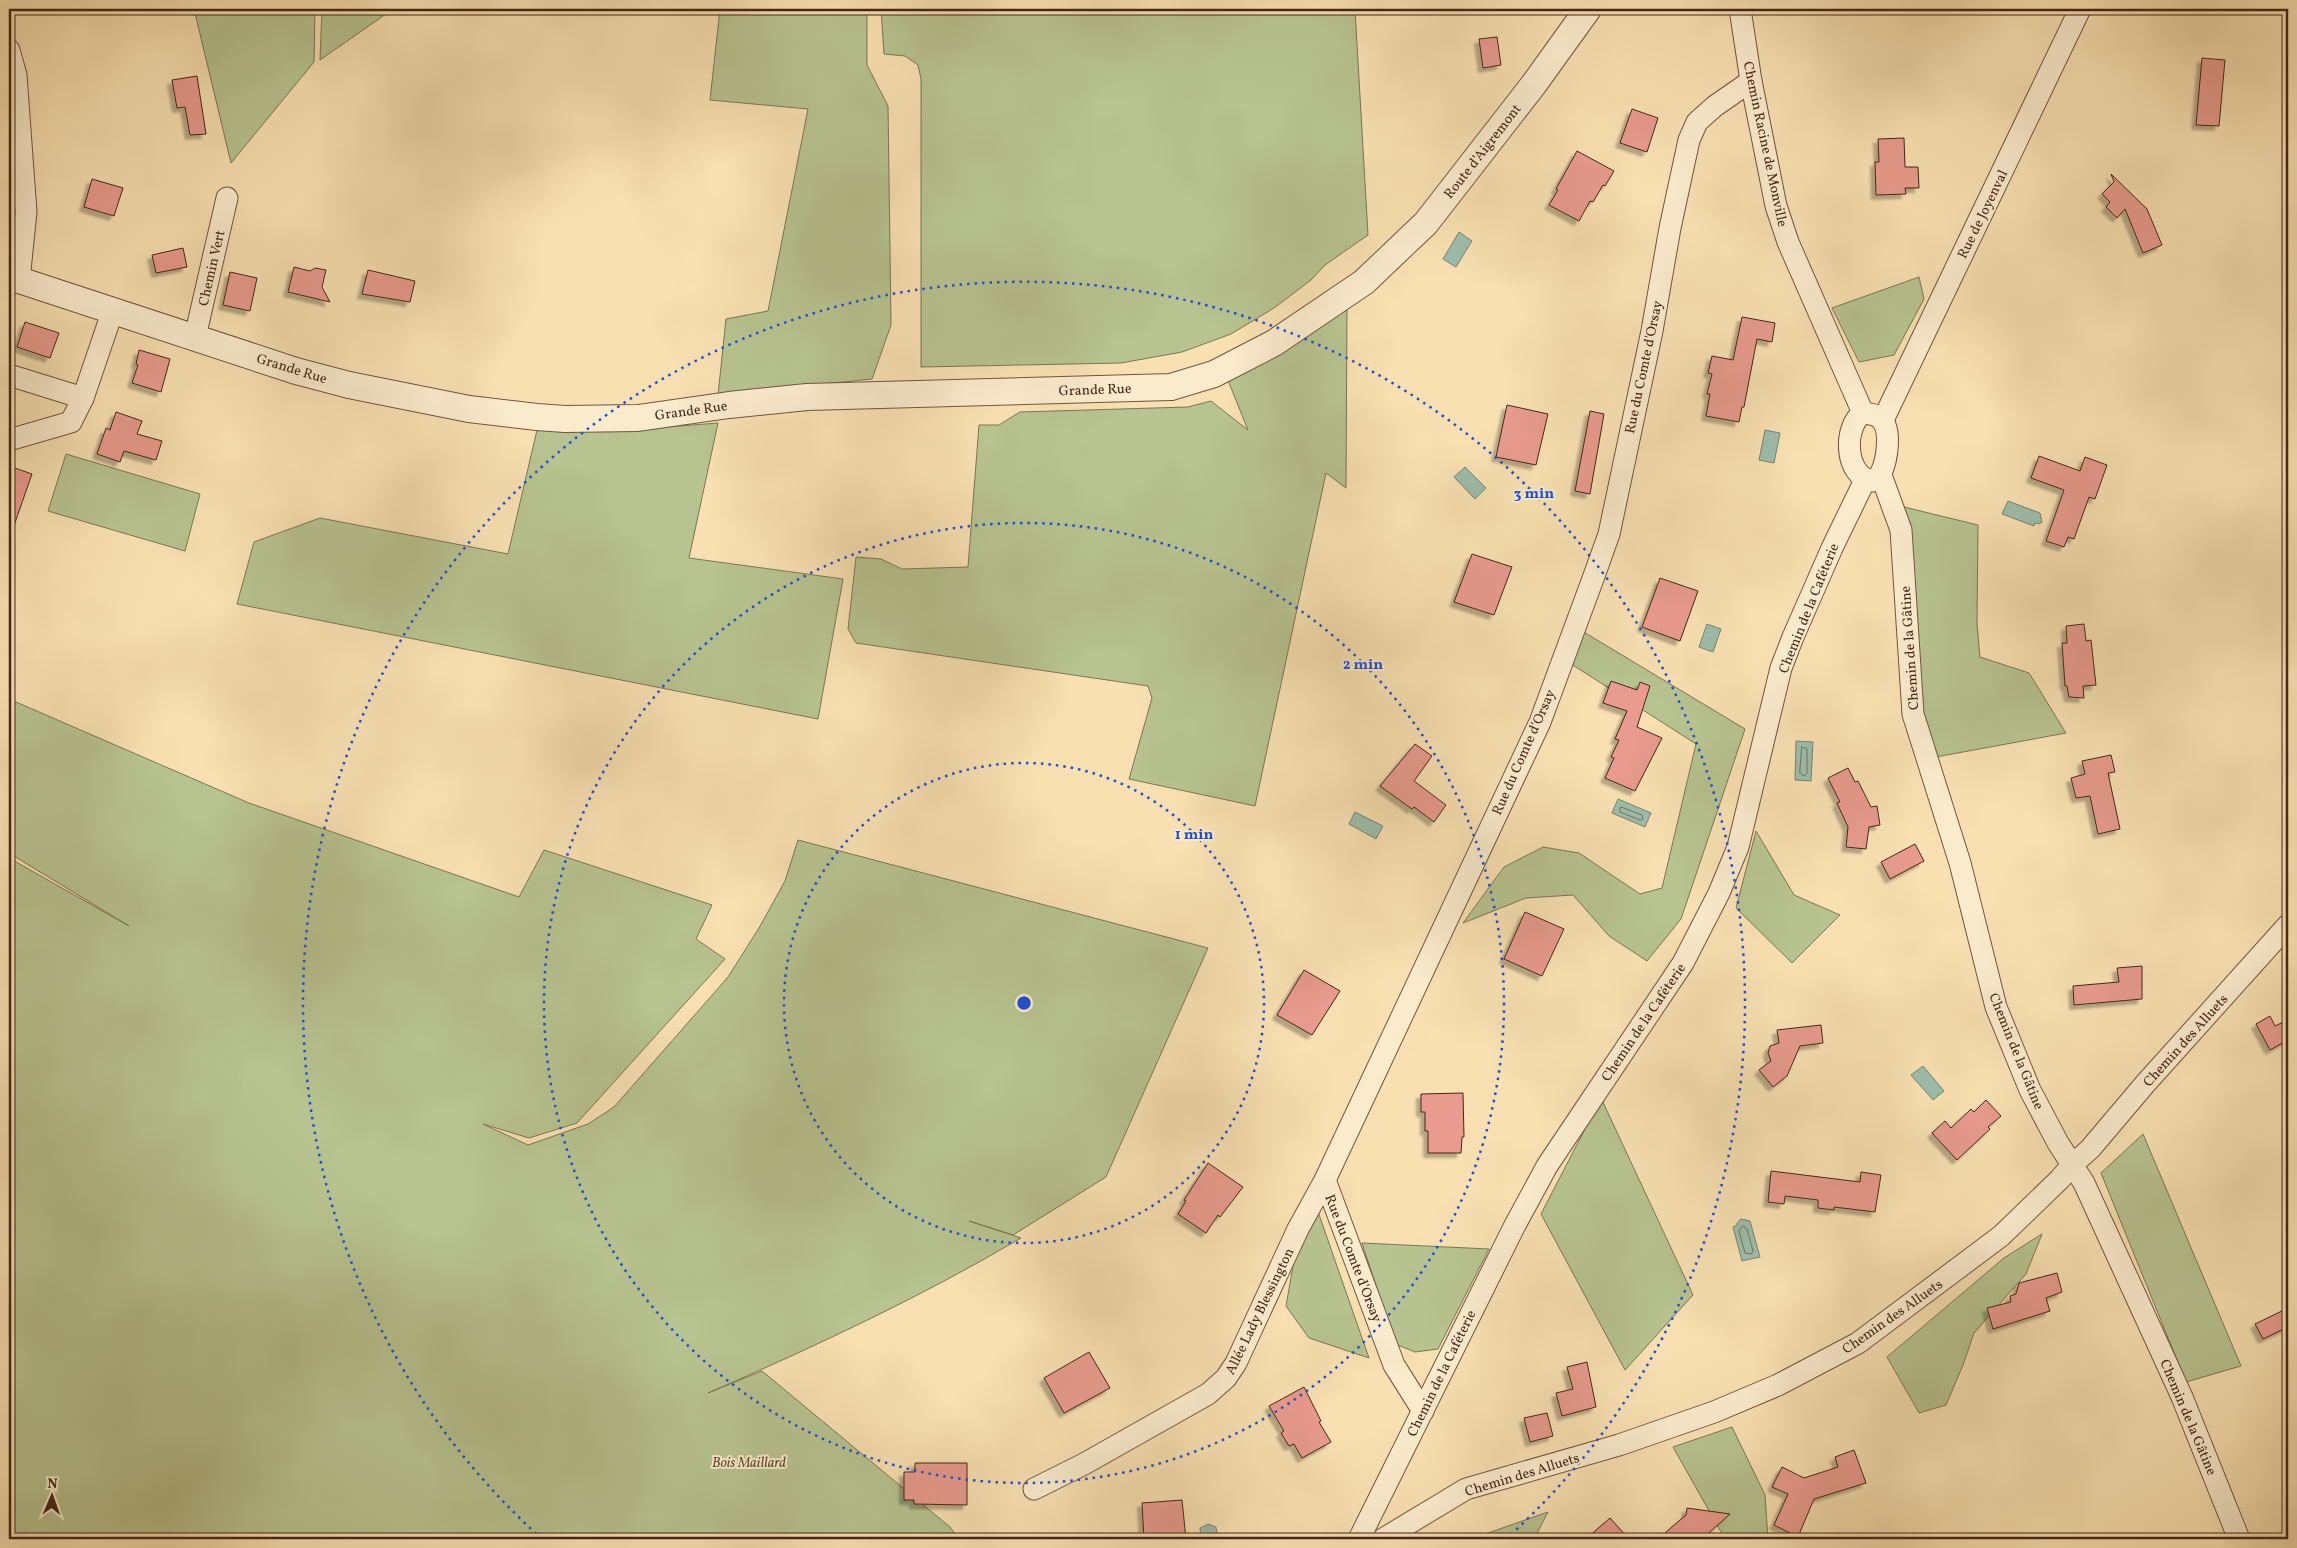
<svg xmlns="http://www.w3.org/2000/svg" width="2297" height="1548" font-family="Vollkorn,serif">
  <style>
    .green { fill: #b7c390; stroke: #7e7453 }
    .water { fill: #9dbdab; stroke: #7a816f }
    .lines { fill: none; stroke-linecap: round; stroke-linejoin: round }
    .shore { stroke: #717260; stroke-width: 1 }
    .building { fill: #e89b8e; stroke: #452616; filter: url(#shadow) }
    .minor-casing { stroke: #72543d; stroke-width: 23 }
    .tertiary-casing { stroke: #72543d; stroke-width: 28 }
    .minor { stroke: #faebcd; stroke-width: 21 }
    .tertiary { stroke: #faebcd; stroke-width: 26 }
    .ring { fill: none; stroke: #1d4ed8; stroke-width: 2.5; stroke-dasharray: 2.5 5 }
    .labels { text-anchor: middle; stroke-width: 4; stroke-linejoin: round; paint-order: stroke }
    .street-label { font-size: 14px; fill: #452616; stroke: #faebcd }
    .park-label { font-size: 14px; font-style: italic; fill: #624d34; stroke: #faebcd }
    .centre { fill: #1d4ed8; stroke: #faebcd; stroke-width: 2.5 }
    .ring-label { font-size: 15px; text-anchor: middle; font-weight: bold; fill: #1d4ed8; stroke: #faebcd; stroke-width: 4; stroke-linejoin: round; paint-order: stroke }
  </style>
  <defs>
    <filter id="shadow"><feDropShadow dx="-4.5" dy="4.5" stdDeviation="1" flood-color="#0004"/></filter>
  </defs>
  <rect width="100%" height="100%" fill="#f8e0b2"/>
  <filter id="stains"><feTurbulence type="fractalNoise" baseFrequency=".004" numOctaves="4"/><feColorMatrix values="0 0 0 0 .2 0 0 0 0 .09 0 0 0 0 .02 0 0 0 .5 -.17"/></filter>
  <radialGradient id="worn" r=".72"><stop offset=".6" stop-color="#630" stop-opacity="0"/><stop offset="1" stop-color="#630" stop-opacity=".3"/></radialGradient>
  <g class="green">
    <polygon points="194,9 315,9 314,62 231,163"/>
    <polygon points="322,9 393,9 320,60"/>
    <polygon points="720,9 867,9 867,65 888,106 891,325 872,379 718,395 726,319 768,311 808,109 710,100"/>
    <polygon points="881,9 1355,9 1368,235 1325,265 1311,280 1274,308 1231,334 1182,352 1121,363 921,367 921,79 918,65 905,56 884,54"/>
    <polygon points="1919,277 1924,299 1894,355 1859,362 1832,308"/>
    <polygon points="1347,301 1346,488 1326,473 1255,806 1129,779 1152,698 1148,686 856,643 848,629 856,557 881,559 902,569 968,567 979,425 999,425 1020,412 1188,407 1211,401 1248,430 1225,373"/>
    <polygon points="718,423 689,558 843,579 818,719 237,604 254,542 320,518 508,554 537,430 627,430"/>
    <polygon points="66,454 200,494 185,551 48,511"/>
    <polygon points="1900,506 1978,525 1977,624 1980,657 2029,673 2066,733 1925,759"/>
    <polygon points="1582,631 1745,729 1681,919 1647,961 1609,936 1573,895 1526,898 1463,923 1504,867 1543,847 1579,853 1640,894 1662,888 1696,744 1565,660"/>
    <path d="M9,699l240,104 270,94 25,-47 168,55 -16,34 29,20 -148,164 -48,15 -46,-14 45,21 60,-21 26,-17 114,-130 31,-49 26,-47 13,-41 410,108 -102,229 -93,58 -44,-14 52,17c-100,59 -207,109 -313,155l54,-22 188,156 9,12h-950v-681l120,68 -120,-73z"/>
    <polygon points="1756,831 1794,895 1840,915 1792,963 1736,908"/>
    <polygon points="1601,1098 1693,1295 1625,1370 1541,1214"/>
    <polygon points="2143,1134 2241,1366 2186,1382 2101,1173"/>
    <polygon points="1316,1206 1369,1358 1309,1338 1286,1306 1295,1255"/>
    <polygon points="2042,1234 2026,1274 1974,1333 1963,1365 1946,1405 1919,1413 1887,1357 2004,1258"/>
    <polygon points="1362,1243 1489,1249 1438,1349 1415,1352 1395,1344"/>
    <polygon points="1732,1427 1765,1495 1768,1539 1725,1539 1673,1447"/>
    <polygon points="1548,1512 1534,1539 1471,1539"/>
  </g>
  <g class="water">
    <polygon points="1459,232 1472,241 1456,267 1443,259"/>
    <polygon points="1765,430 1780,433 1774,463 1759,460"/>
    <polygon points="1465,467 1486,488 1475,499 1454,477"/>
    <polygon points="2008,501 2040,513 2042,522 2039,524 2035,523 2034,526 2002,514"/>
    <polygon points="1707,624 1721,629 1713,652 1699,647"/>
    <polygon points="1796,741 1813,742 1811,781 1795,780"/>
    <polygon points="1618,799 1651,813 1645,827 1612,813"/>
    <polygon points="1355,812 1383,826 1376,839 1349,824"/>
    <polygon points="1923,1066 1944,1091 1933,1100 1911,1075"/>
    <polygon points="1741,1219 1750,1221 1760,1257 1742,1261 1733,1227 1737,1225 1737,1223"/>
    <polygon points="1208,1524 1216,1527 1218,1539 1201,1539 1200,1528"/>
  </g>
  <g class="lines">
    <g class="shore">
      <polygon points="1802,747 1807,749 1807,773 1804,776 1800,773"/>
      <polygon points="1621,807 1642,815 1643,819 1640,820 1620,812"/>
      <polygon points="1743,1226 1747,1229 1753,1251 1751,1254 1745,1253 1739,1231"/>
    </g>
  </g>
  <g class="building">
    <polygon points="1497,37 1501,65 1483,68 1479,39"/>
    <polygon points="2202,58 2225,60 2219,126 2196,125"/>
    <polygon points="197,76 206,134 190,135 185,107 177,108 172,80"/>
    <polygon points="1632,109 1658,118 1647,152 1620,143"/>
    <polygon points="1904,138 1905,167 1918,167 1919,188 1905,188 1906,194 1876,195 1875,162 1879,162 1878,139"/>
    <polygon points="1577,151 1614,171 1605,186 1603,185 1593,202 1590,201 1579,221 1549,205 1558,190 1556,189"/>
    <polygon points="2111,174 2147,209 2162,245 2143,253 2125,209 2117,218 2106,207 2110,202 2102,194 2114,182"/>
    <polygon points="92,179 123,188 114,216 84,207"/>
    <polygon points="183,248 187,267 156,273 152,255"/>
    <polygon points="294,267 310,271 315,268 326,270 322,287 330,302 288,292"/>
    <polygon points="368,270 415,281 410,302 362,294"/>
    <polygon points="230,272 257,278 250,311 223,305"/>
    <polygon points="1742,317 1775,323 1772,342 1757,339 1744,407 1742,407 1739,422 1706,416 1710,394 1707,394 1712,374 1708,373 1712,356 1733,360"/>
    <polygon points="25,322 59,333 50,358 17,347"/>
    <polygon points="139,350 170,359 161,392 132,383 138,365 136,364"/>
    <polygon points="1507,405 1548,414 1536,465 1496,457"/>
    <polygon points="1590,411 1604,414 1590,494 1575,491"/>
    <polygon points="116,412 142,421 137,434 162,441 156,460 124,451 120,462 97,454 106,428 110,430"/>
    <polygon points="2039,456 2080,471 2085,457 2107,465 2095,499 2089,497 2074,539 2068,537 2064,547 2046,541 2064,490 2031,478"/>
    <polygon points="9,466 32,474 11,534 9,533"/>
    <polygon points="1472,554 1512,567 1494,615 1454,602"/>
    <polygon points="1660,578 1698,591 1680,641 1642,627"/>
    <polygon points="2084,624 2086,641 2091,640 2096,685 2083,686 2084,698 2069,697 2067,686 2065,686 2062,643 2067,643 2066,626"/>
    <polygon points="1611,681 1637,690 1640,682 1650,686 1637,727 1662,738 1635,791 1605,778 1614,758 1611,757 1619,740 1615,739 1627,711 1603,703"/>
    <polygon points="1415,744 1432,756 1414,781 1446,805 1434,822 1414,807 1412,809 1380,786"/>
    <polygon points="2111,755 2115,772 2108,773 2120,829 2098,834 2090,796 2076,798 2071,778 2085,774 2082,761"/>
    <polygon points="1848,768 1855,782 1858,781 1871,807 1877,806 1880,825 1869,827 1866,849 1846,847 1848,827 1837,803 1840,802 1828,778"/>
    <polygon points="1915,844 1924,861 1890,879 1881,862"/>
    <polygon points="1525,912 1564,929 1542,976 1504,959"/>
    <polygon points="2142,966 2142,999 2074,1005 2073,986 2119,982 2117,968"/>
    <polygon points="1304,970 1340,991 1312,1035 1277,1015"/>
    <polygon points="2270,1016 2275,1026 2288,1020 2288,1040 2270,1050 2256,1024"/>
    <polygon points="1821,1025 1823,1043 1800,1046 1787,1076 1773,1087 1759,1070 1771,1061 1768,1053 1770,1046 1779,1043 1777,1030"/>
    <polygon points="1463,1093 1464,1137 1462,1137 1461,1153 1428,1153 1428,1131 1425,1131 1425,1112 1421,1112 1421,1094"/>
    <polygon points="1986,1100 2001,1116 1988,1127 1990,1129 1957,1160 1932,1133 1945,1121 1951,1128 1971,1109 1974,1112"/>
    <polygon points="1208,1163 1243,1187 1220,1217 1218,1215 1206,1233 1178,1214 1186,1201 1184,1200"/>
    <polygon points="1771,1171 1860,1182 1861,1172 1881,1175 1875,1212 1834,1207 1834,1210 1818,1208 1818,1200 1785,1196 1784,1204 1768,1202"/>
    <polygon points="2057,1273 2062,1292 2046,1298 2050,1311 1993,1329 1987,1308 2011,1302 2010,1296 2016,1294 2019,1283"/>
    <polygon points="2288,1308 2288,1327 2263,1339 2255,1324"/>
    <polygon points="1089,1352 1110,1388 1064,1413 1044,1378"/>
    <polygon points="1587,1362 1596,1407 1562,1416 1556,1393 1573,1389 1567,1367"/>
    <polygon points="1304,1387 1321,1421 1319,1422 1331,1442 1302,1458 1294,1444 1289,1446 1281,1433 1284,1431 1269,1406"/>
    <polygon points="1547,1413 1553,1436 1530,1442 1524,1418"/>
    <polygon points="1854,1450 1866,1483 1814,1499 1798,1537 1774,1525 1788,1494 1772,1487 1782,1467 1804,1478 1838,1467 1835,1457"/>
    <polygon points="915,1463 967,1463 967,1505 914,1504 914,1500 904,1500 904,1472 915,1472"/>
    <polygon points="1182,1500 1186,1539 1144,1539 1142,1503"/>
    <polygon points="1687,1508 1730,1514 1702,1539 1658,1539 1686,1515"/>
    <polygon points="1610,1518 1629,1539 1586,1539"/>
  </g>
  <g class="lines">
    <g class="minor-casing">
      <g id="minor">
        <polyline points="1740,9 1751,81 1776,206 1788,242 1863,413"/>
        <polyline points="9,50 16,75 26,212 19,280"/>
        <polyline points="195,337 227,198"/>
        <polyline points="9,375 83,398"/>
        <path d="M1863,413c7,1 13,1 18,6 11,11 6,41 0,54 -1,3 -5,5 -8,8 -29,-4 -30,-55 -10,-68z"/>
        <polyline points="1883,420 2080,9"/>
        <polyline points="9,440 71,422 83,398 113,310"/>
        <polyline points="1881,475 1901,530 1913,714 1960,863 1996,1007 2030,1090 2058,1143 2084,1183 2182,1397 2239,1539"/>
        <polyline points="1325,1180 1394,1365 1423,1411"/>
        <polyline points="1034,1489 1084,1464 1208,1394 1226,1378 1236,1363 1298,1229 1325,1180 1540,722 1594,576 1609,534 1652,331 1670,228 1689,140 1697,122 1715,106 1751,81"/>
        <polyline points="1359,1539 1514,1227 1547,1166 1683,963 1719,893 1738,847 1781,668 1793,637 1832,548 1865,480"/>
        <polyline points="1383,1539 1466,1489 1619,1445 1714,1412 1778,1385 1858,1343 2001,1236 2060,1179 2073,1164 2090,1149 2145,1084 2288,925"/>
      </g>
    </g>
    <g class="tertiary-casing">
      <polyline id="tertiary" points="9,279 19,280 296,371 349,385 469,409 537,417 565,419 638,418 729,405 807,397 1171,387 1214,374 1274,343 1364,282 1426,223 1534,84 1588,9"/>
    </g>
    <use href="#minor" class="minor"/>
    <use href="#tertiary" class="tertiary"/>
  </g>
  <g class="ring">
    <circle cx="1024" cy="1003" r="240"/>
    <circle cx="1024" cy="1003" r="480"/>
    <path d="M542 1539A721 721 0 1 1 1506 1539"/>
  </g>
  <g class="labels">
    <g class="street-label">
      <text transform="translate(1766 144) rotate(78)" y="5">Chemin Racine de Monville</text>
      <text transform="translate(1482 151) rotate(-52)" y="5">Route d’Aigremont</text>
      <text transform="translate(1982 214) rotate(-64)" y="5">Rue de Joyenval</text>
      <text transform="translate(211 268) rotate(-77)" y="5">Chemin Vert</text>
      <text transform="translate(1643 367) rotate(-78)" y="5">Rue du Comte d'Orsay</text>
      <text transform="translate(292 368) rotate(17)" y="5">Grande Rue</text>
      <text transform="translate(1095 389) rotate(-2)" y="5">Grande Rue</text>
      <text transform="translate(691 410) rotate(-8)" y="5">Grande Rue</text>
      <text transform="translate(1808 608) rotate(-68)" y="5">Chemin de la Caféterie</text>
      <text transform="translate(1909 648) rotate(-94)" y="5">Chemin de la Gâtine</text>
      <text transform="translate(1523 752) rotate(-66)" y="5">Rue du Comte d'Orsay</text>
      <text transform="translate(1643 1022) rotate(-56)" y="5">Chemin de la Caféterie</text>
      <text transform="translate(2185 1040) rotate(-48)" y="5">Chemin des Alluets</text>
      <text transform="translate(2017 1051) rotate(68)" y="5">Chemin de la Gâtine</text>
      <text transform="translate(1354 1258) rotate(69)" y="5">Rue du Comte d'Orsay</text>
      <text transform="translate(1259 1311) rotate(-64)" y="5">Allée Lady Blessington</text>
      <text transform="translate(1892 1316) rotate(-35)" y="5">Chemin des Alluets</text>
      <text transform="translate(1441 1373) rotate(-64)" y="5">Chemin de la Caféterie</text>
      <text transform="translate(2189 1417) rotate(67)" y="5">Chemin de la Gâtine</text>
      <text transform="translate(1522 1474) rotate(-17)" y="5">Chemin des Alluets</text>
    </g>
    <g class="park-label">
      <text x="749" y="1467">Bois Maillard</text>
    </g>
  </g>
  <circle cx="1024" cy="1003" r="8" class="centre"/>
  <g class="ring-label">
    <text x="1534" y="498">3 min</text>
    <text x="1363" y="669">2 min</text>
    <text x="1194" y="839">1 min</text>
  </g>
  <rect width="2297" height="1548" fill="none" stroke="#f8e0b2" stroke-width="30"/>
  <rect x="10" y="10" width="2277" height="1528" fill="none" stroke="#452616" stroke-width="2.5"/>
  <rect x="15" y="15" width="2267" height="1518" fill="none" stroke="#452616"/>
  <g transform="translate(52 1496) rotate(2)" stroke="#faebcd" stroke-width="4" paint-order="stroke">
  <path d="M0-4L9 19L0 12L-9 19Z" fill="#452616"/>
  <text y="-8" font-size="14" font-weight="bold" text-anchor="middle" fill="#452616">N</text>
  </g>
  <rect width="100%" height="100%" filter="url(#stains)"/>
  <rect width="100%" height="100%" fill="url(#worn)"/>
</svg>
